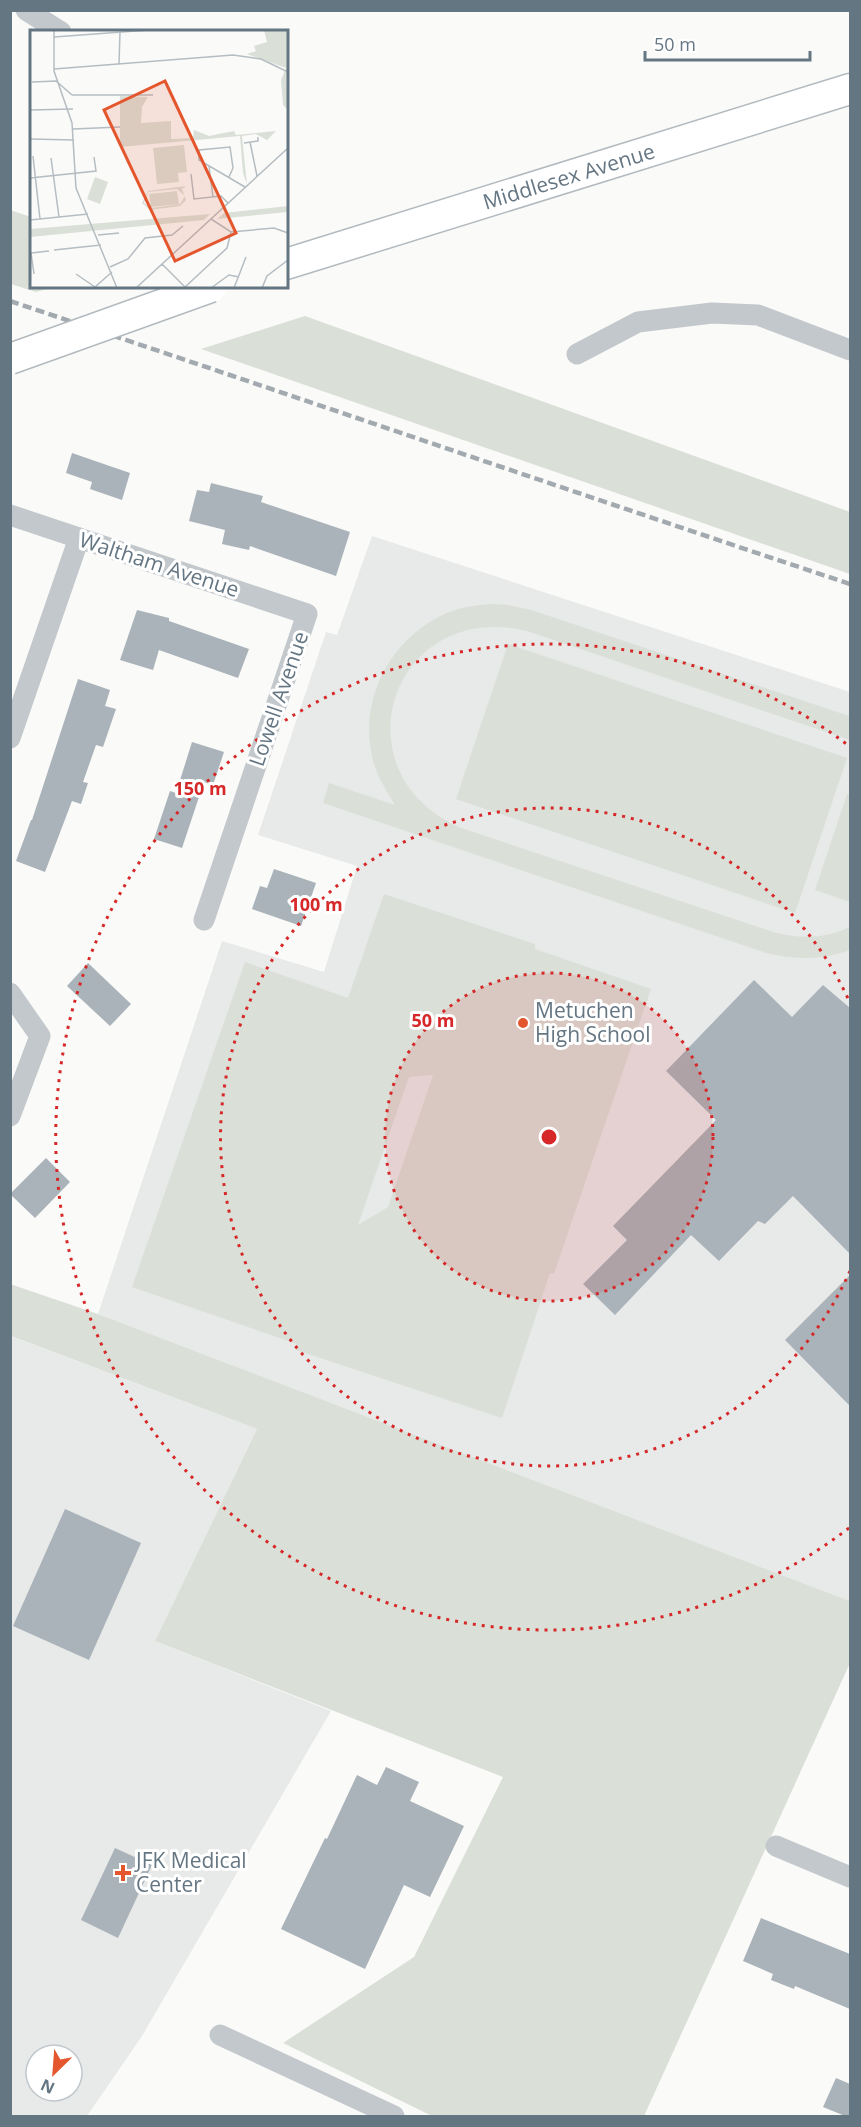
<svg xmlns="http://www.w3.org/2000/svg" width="861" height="2127" font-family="'Open Sans',sans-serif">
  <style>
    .built { fill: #e8e9e9; fill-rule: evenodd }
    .green { fill: #dadfd7; fill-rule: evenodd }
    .building { fill: #aab3b9 }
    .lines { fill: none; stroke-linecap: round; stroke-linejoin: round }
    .secondary-casing { stroke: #b3babf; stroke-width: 33 }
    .street { stroke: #c3c8cc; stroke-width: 21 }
    .secondary { stroke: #fff; stroke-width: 30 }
    .rail { stroke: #a2aab0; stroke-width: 4.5; stroke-dasharray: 9 4.5; stroke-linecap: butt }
    .secondary-bridge-casing { stroke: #b3babf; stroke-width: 33; stroke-linecap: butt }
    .secondary-bridge { stroke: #fff; stroke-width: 30 }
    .ring { fill: none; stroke: #d62828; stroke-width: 3; stroke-dasharray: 3 6 }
    .poi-dot { fill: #e4572e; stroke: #fff; stroke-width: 2 }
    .labels { text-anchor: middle; stroke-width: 6; stroke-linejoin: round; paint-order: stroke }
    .street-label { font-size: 21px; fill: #657683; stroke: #fff }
    .poi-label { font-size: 21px; fill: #657683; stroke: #fff; text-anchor: start }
    .inset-road { fill: none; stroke: #b5bdc2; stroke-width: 1.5 }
    .view { fill: #e4572e; fill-opacity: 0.15; stroke: #e4572e; stroke-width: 3 }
    .inset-edge { fill: none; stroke: #657683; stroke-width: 3 }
    .centre { fill: #d62828; stroke: #fff; stroke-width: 3 }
    .ring-label { font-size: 18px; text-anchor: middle; font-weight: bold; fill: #d62828; stroke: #fff; stroke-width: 6; stroke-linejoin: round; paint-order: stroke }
  </style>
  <rect width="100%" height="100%" fill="#fafaf8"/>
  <g class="built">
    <polygon points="372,536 850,692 850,1601 98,1314 222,941 324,972 357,866 258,835 326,632 337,635"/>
    <path d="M10,1336l247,93 -102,212 176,70 -189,325 -55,80h-76zM36,2055h36v36h-36z"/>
  </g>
  <g class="green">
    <polygon points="10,210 31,217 32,286 54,287 36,292 11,284"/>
    <polygon points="305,316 850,512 850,574 201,349"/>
    <path d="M492,604l16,1 23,5 315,105 4,2v23l-323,-109c-135,-33 -193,142 -66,197l312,104c26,7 52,7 77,-5v23c-28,10 -55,10 -84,3l-443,-150 6,-20 66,22c-8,-13 -16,-26 -21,-41 -18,-61 15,-126 73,-151 14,-6 30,-8 45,-9z"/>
    <polygon points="508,644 847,758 795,913 456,799"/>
    <polygon points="847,794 850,795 850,902 815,890"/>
    <path d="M384,894l151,50v5l116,40 -97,285 -4,-1 -48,145 -206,-68 1,-6 -165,-57 113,-325 103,36zM433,1075l-45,132 -30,18 51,-148z"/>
    <polygon points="10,1284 98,1314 850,1601 850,1663 644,2116 432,2116 283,2043 414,1957 503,1777 155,1641 257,1429 11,1336"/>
  </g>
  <g class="building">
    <polygon points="72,453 130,473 122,500 90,489 92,482 66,473"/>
    <polygon points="211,483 263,496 261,502 350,532 336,576 250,546 249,550 222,544 225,530 189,521 197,490 209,492"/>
    <polygon points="137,610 169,618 169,621 249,649 238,678 159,650 153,670 120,660"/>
    <polygon points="78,679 110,690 105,706 116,709 103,747 96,745 83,782 88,783 81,804 72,801 45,872 16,861 31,820 32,820"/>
    <polygon points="192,742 224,752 213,785 204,782 182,848 154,839 170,791 176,793"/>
    <polygon points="274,869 316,883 301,926 252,909 260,886 267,888"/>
    <polygon points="88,963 131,1004 110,1026 67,986"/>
    <polygon points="754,980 792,1017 823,985 850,1008 850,1254 793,1196 765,1224 758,1221 719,1261 691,1235 615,1315 583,1284 627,1240 613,1226 716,1120 666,1071"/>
    <polygon points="46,1158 70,1182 35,1218 10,1194"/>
    <polygon points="850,1275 850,1406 785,1340"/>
    <polygon points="65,1509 141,1543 89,1660 13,1626"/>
    <polygon points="386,1767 419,1782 410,1801 464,1826 430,1897 404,1885 365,1969 281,1929 325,1838 327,1839 357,1775 377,1785"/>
    <polygon points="115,1848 152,1865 118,1938 81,1920"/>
    <polygon points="761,1918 850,1954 850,2009 795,1986 794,1989 771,1980 773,1974 743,1961"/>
    <polygon points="836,2078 850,2084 850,2116 845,2116 823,2107"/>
  </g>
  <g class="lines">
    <g class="secondary-casing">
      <polyline id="secondary" points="286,264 850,89"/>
    </g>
    <g class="street">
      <polyline points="26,10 61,32"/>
      <polyline points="577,354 638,322 712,313 758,315 850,350"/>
      <polyline points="10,515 307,614 204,920"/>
      <polyline points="10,738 79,538"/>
      <polyline points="10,993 40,1036 10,1116"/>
      <polyline points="776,1846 850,1877"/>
      <polyline points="220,2035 394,2116"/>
    </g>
    <use href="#secondary" class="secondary"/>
    <path class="rail" d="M10,301c281,94 560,190 840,283"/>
    <g class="secondary-bridge-casing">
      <polyline id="secondary-bridge" points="10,359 211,287"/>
    </g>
    <use href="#secondary-bridge" class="secondary-bridge"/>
  </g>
  <circle cx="549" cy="1137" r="164" fill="#d62828" fill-opacity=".12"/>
  <g class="ring">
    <circle cx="549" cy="1137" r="164"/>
    <path d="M850 1271A329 329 0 1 1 850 1003"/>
    <path d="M849 1528A493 493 0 1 1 849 746"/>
  </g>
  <g class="poi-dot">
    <circle cx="523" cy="1023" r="6"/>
    <path d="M120 1864h6v6h6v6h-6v6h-6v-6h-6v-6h6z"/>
  </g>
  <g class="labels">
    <g class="street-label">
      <text transform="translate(569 177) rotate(-17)" y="7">Middlesex Avenue</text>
      <text transform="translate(159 565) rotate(18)" y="7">Waltham Avenue</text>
      <text transform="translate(279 699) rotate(-71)" y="7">Lowell Avenue</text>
    </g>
    <g class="poi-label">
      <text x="535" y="1018">Metuchen<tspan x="535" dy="24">High School</tspan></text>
      <text x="136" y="1868">JFK Medical<tspan x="136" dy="24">Center</tspan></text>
    </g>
  </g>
  <g transform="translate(30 30)">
    <rect width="258" height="258" fill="#fafaf8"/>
    <path d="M234,0h24v80l-5,-5 -2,-25 5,-12 -39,-14 9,-3 -2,-5 13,-4zM90,66l28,1 -6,10 -1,16 30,-2v18l22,-1 1,-8 15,6 25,-5 2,4 40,-4 -9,9 -11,-6 -14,2 5,49 -4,-12 -3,-37 -120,11zM154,115l3,27 -9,1 1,9 -22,2 -4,-36zM65,147l13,5 -8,22 -13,-5zM156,156l-4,3 4,11 -6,6 -30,4 -8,-7 6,-12zM147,159l8,7 -5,8 -29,4 -7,-5 4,-11zM147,161l2,13 -28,3 -2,-13zM258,176v6l-71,7 7,-6zM180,184l-6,6 -174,17v-8z" fill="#dadfd7" fill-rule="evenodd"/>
    <path class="inset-road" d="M24,0v41l18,52 4,65 41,100M24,7l95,-7M89,34l1,-32M24,39l179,-14 28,4 27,13M2,52l24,-1 16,14M42,65h81M0,80l43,-1M43,99l47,-2M0,109l44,1M220,112l7,34M214,113l14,-2v-4M3,126l7,63M21,128l8,59M179,136l4,31M161,144l3,25 27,-3 7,7M199,147l4,-9 -3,-21 -31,3v10l46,27M0,148l66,-7 -2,-14M181,189l20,13 43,-4 14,5M0,190l58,-6M68,205l21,-2M24,220l47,-5M1,223l3,21M1,223l18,-2M132,234l23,23M80,237l18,-8 17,-21 27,-3 11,-9M46,244l19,13M65,257l17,-15M106,258l152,-140M154,258l43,-40 4,-16M181,258l18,-13 10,2M204,258l12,-31M232,258l5,-12 21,-16"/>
    <path class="view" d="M135,51l71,152 -61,28 -71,-151z"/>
    <rect width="258" height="258" class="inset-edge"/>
  </g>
  <circle cx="549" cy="1137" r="9" class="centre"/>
  <g class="ring-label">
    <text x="200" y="795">150 m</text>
    <text x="316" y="911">100 m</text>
    <text x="433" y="1027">50 m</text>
  </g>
  <rect width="861" height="2127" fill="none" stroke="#657683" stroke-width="24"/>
  <g transform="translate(54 2073) rotate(205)"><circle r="28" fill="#ffffff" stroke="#c1c8cd" stroke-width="1.5"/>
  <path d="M0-4.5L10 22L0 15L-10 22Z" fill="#e4572e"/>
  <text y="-9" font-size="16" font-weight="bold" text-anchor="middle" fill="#657683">N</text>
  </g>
  <path d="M645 51v9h165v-9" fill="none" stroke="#657683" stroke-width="3"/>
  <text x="654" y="51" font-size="18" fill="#657683" stroke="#ffffff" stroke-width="4.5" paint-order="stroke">50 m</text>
</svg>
